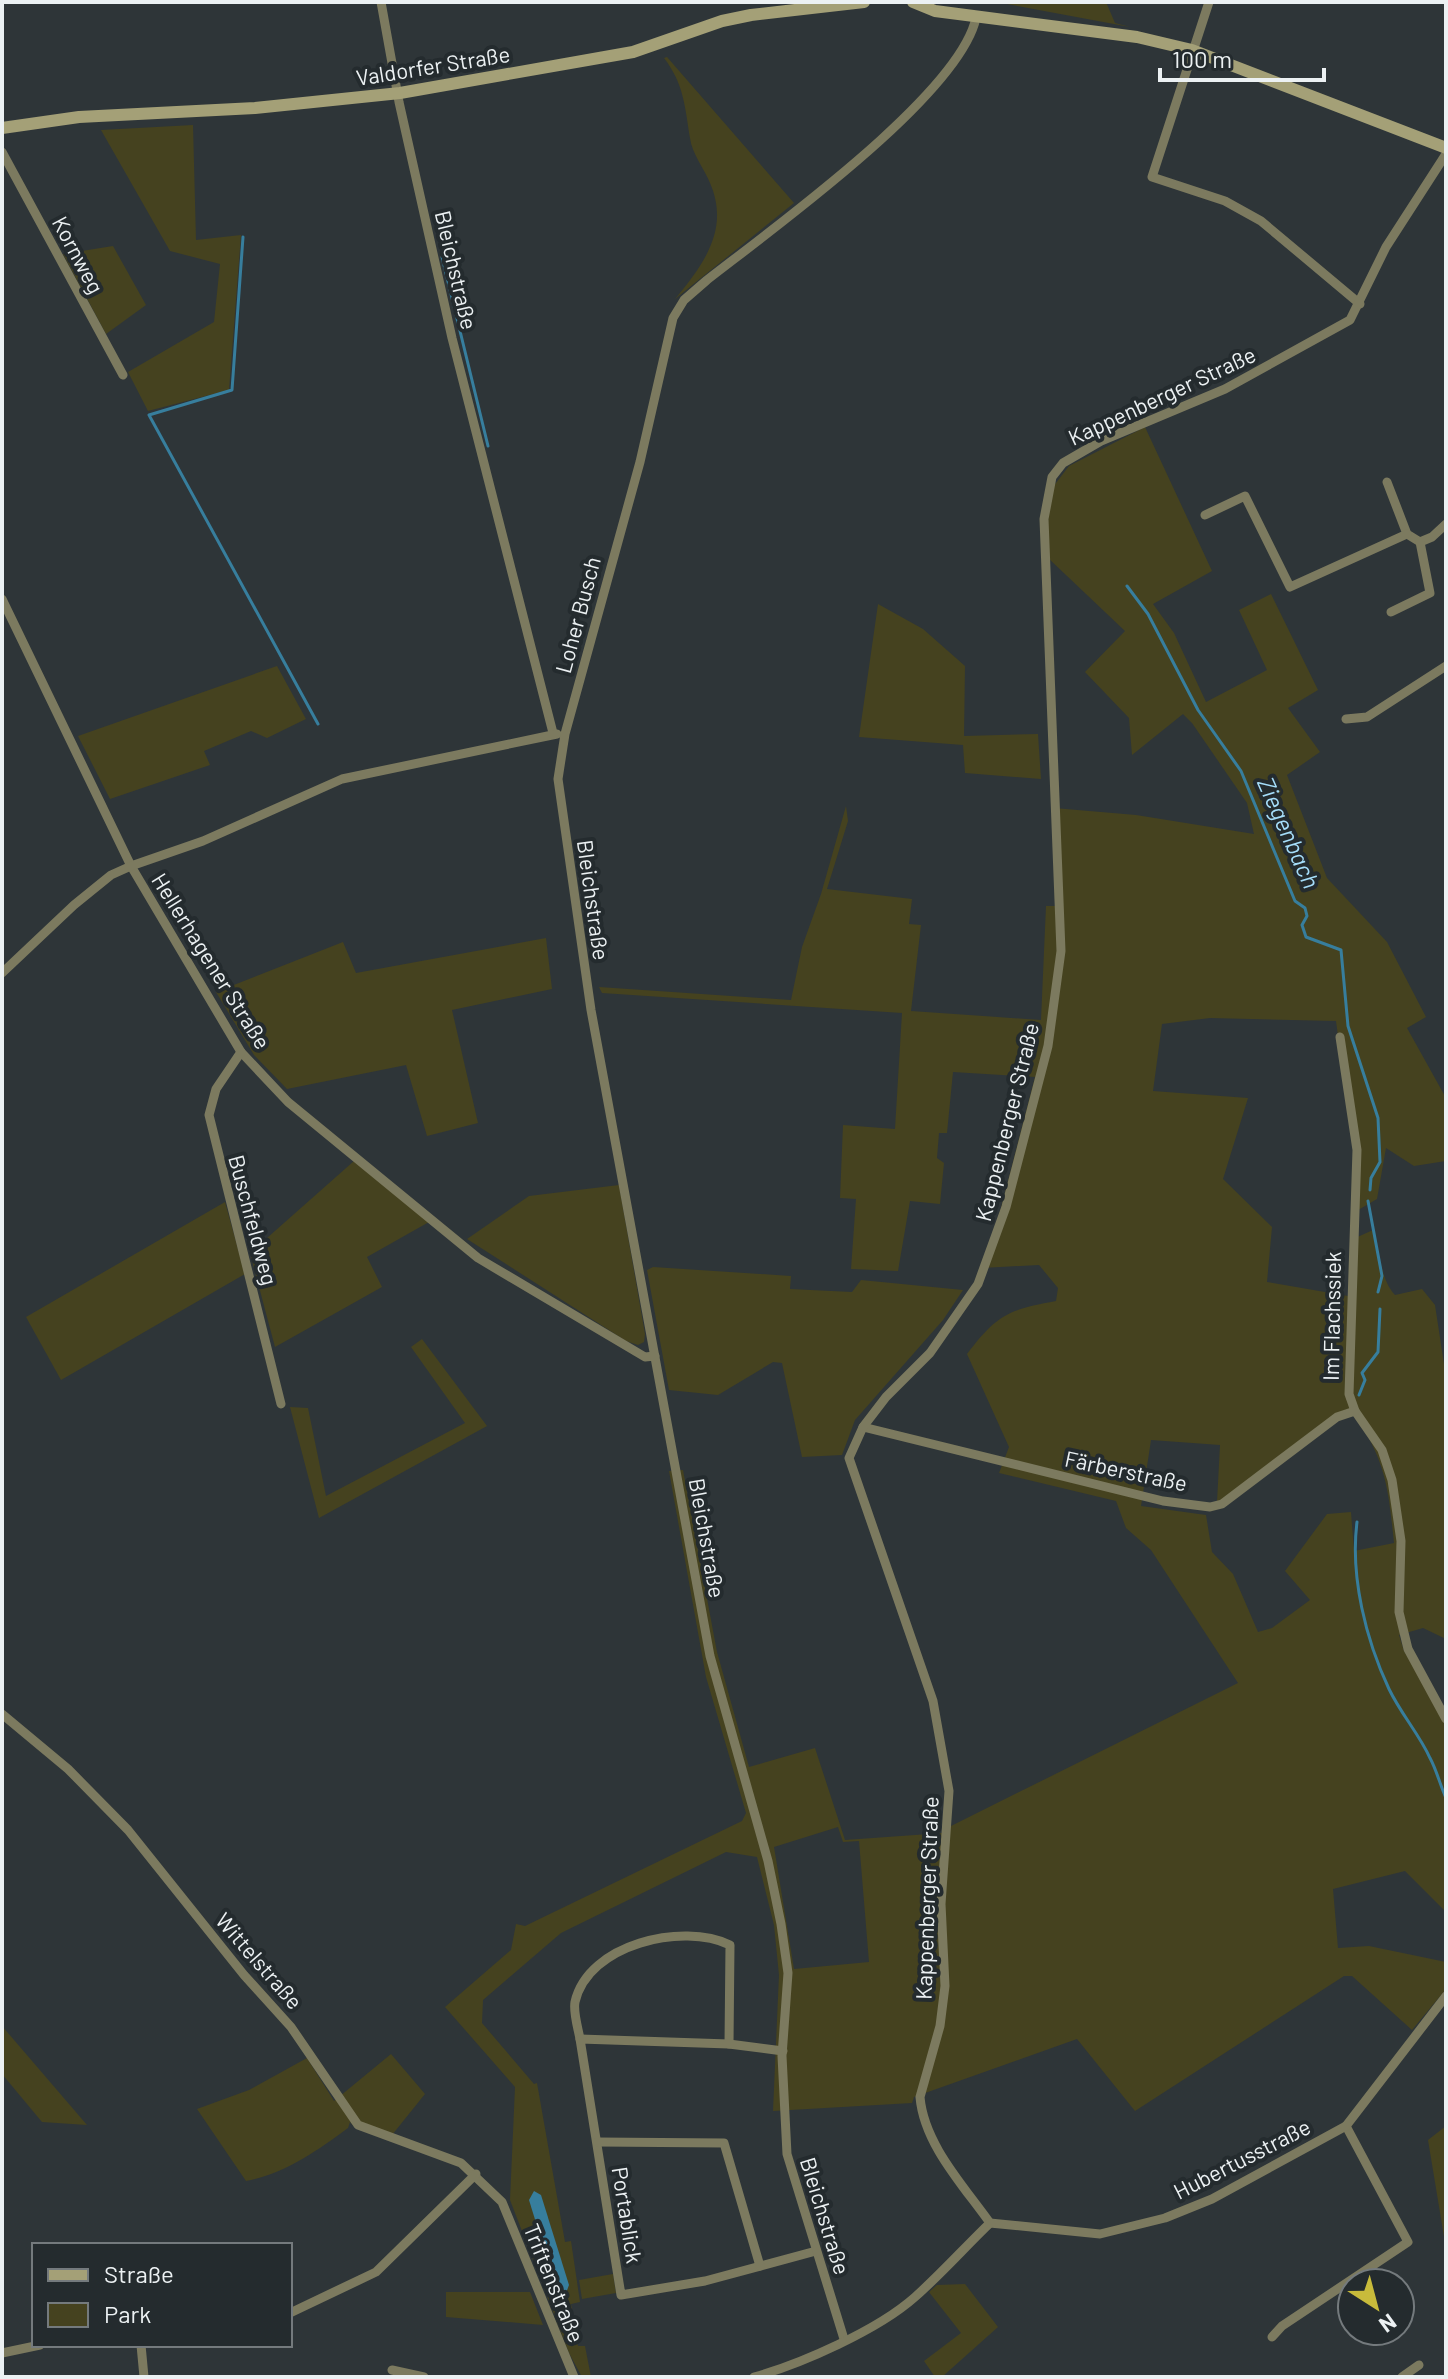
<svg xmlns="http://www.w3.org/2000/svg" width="1448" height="2379" font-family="Barlow,sans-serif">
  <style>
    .green { fill: #45421f; fill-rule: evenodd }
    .water { fill: #377e9d }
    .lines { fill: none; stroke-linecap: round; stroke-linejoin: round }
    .stream { stroke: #377e9d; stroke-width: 3 }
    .street { stroke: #7c7a5f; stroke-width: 9 }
    .secondary { stroke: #a4a077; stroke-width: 12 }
    .labels { text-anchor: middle; stroke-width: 8; stroke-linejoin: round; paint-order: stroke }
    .street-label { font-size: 22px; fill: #ecf1f3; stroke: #242b2e }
    .water-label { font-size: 24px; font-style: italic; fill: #a5ddf9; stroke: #242b2e }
  </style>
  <rect width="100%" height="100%" fill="#2e3538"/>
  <g class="green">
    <polygon points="996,2 1106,2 1115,23 1130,27"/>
    <path d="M667,57l127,146 -119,96c29,-35 55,-70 35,-116 -6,-15 -18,-29 -20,-45 -5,-31 -6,-54 -26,-80z"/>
    <polygon points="193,125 196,240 241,235 229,390 148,411 128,372 214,322 220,264 170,251 101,130"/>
    <polygon points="113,246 146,305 106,334 63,254"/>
    <path d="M1145,427l67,144 -59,33 21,29 32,69 61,-32 -28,-60 32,-16 47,96 -30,18 32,44 -33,23 40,103 60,64 39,75 -19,11 39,70v63l-32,5 -28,-18 -9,51 -24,14 5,-26 -22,-166 -126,-3 -48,6 -9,67 95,7 -25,81 49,48 -5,55 87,15 -1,-58 20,-9c7,21 7,49 22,65l27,-6 13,16 9,59 2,275 -23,-11 -24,7 5,16 42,67v194l-41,-41 -72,18 5,59 31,-2 77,16v27l-34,41 -60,-54h-8l-209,135 -58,-72 -163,58 -2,6 -139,8 6,-136 -5,-50 -17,-68 -31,-5 -165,81 -78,67 -1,23 52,61 3,-1 28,159 6,-1 9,61 -9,2 7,42h7l6,31h-9l-13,-24 -59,-153 5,-113 -70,-80 66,-57 5,-26 9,2 217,-105 4,-8 -40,-136 -37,-206 14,-1 34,182 32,115 66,-19 30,92 98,-7 4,-5 291,-145 -87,-133 -25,-22 -10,-27 -117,-28 10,-26 -42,-93c30,-39 40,-44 89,-53l2,-13 -19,-23 -57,3 7,-14 46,-177 -82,-5 -6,61h-8l-2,25 7,5 -4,41 -30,-3 -12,70 -47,-2 5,-70 -16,-1 3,-73 52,4 7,-116 -300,-20 -3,-6 192,13 11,-53 19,-53 25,-88 2,15 -21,68 85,10 -3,25 12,1 -10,86 130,9 5,-114h9l-1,-98 82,7 118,19 -7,-31 -55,-80 -9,-9 -51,41 -3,-37 -44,-46 40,-41 -78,-74 2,-65 20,-26zM1354,1413c32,50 34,72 40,130l-40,8 -3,-39 -24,2 -42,57 25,29 -38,28 -14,4 -25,-58 -21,-22 -6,-37 -65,-9 10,-66 69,5 -3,57 12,-5 107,-81zM838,1827l5,15 16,-1 10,121 -75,7 -20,-122z"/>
    <polygon points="878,604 923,629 965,666 964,736 1038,734 1041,779 965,773 963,745 859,737"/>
    <polygon points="277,666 306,719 267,738 251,731 204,751 210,765 110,799 78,736"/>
    <polygon points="546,938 552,989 452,1010 478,1123 427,1136 406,1065 287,1089 254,1055 216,992 343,942 356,973"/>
    <polygon points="354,1161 429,1222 367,1257 382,1287 275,1347 250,1253"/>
    <polygon points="619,1185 645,1334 644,1342 638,1345 626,1341 467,1239 529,1196"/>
    <polygon points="225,1202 245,1274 61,1380 26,1317"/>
    <polygon points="653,1267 791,1276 790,1289 852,1292 861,1280 963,1290 943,1320 855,1420 842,1455 802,1457 782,1363 773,1362 718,1395 669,1390 647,1270"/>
    <polygon points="422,1339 487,1426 319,1518 290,1407 308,1408 326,1496 465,1423 411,1347"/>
    <polygon points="2,2026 87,2125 42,2122 2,2074"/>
    <path d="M391,2054l34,40 -33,41 -30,-10 -5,4 -7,-7 -2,6c-31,23 -64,46 -102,53l-49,-72 52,-19 58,-32 27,43z"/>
    <polygon points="1446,2126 1446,2249 1428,2140"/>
    <polygon points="613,2274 616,2293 582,2299 579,2280"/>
    <polygon points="965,2284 998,2327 942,2377 935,2377 924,2361 961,2333 929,2292 937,2285"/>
    <polygon points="446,2292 530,2292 543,2325 446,2317"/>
  </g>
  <polygon class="water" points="534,2191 541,2195 569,2285 566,2293 557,2291 529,2200"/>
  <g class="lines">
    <g class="stream">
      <polyline points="243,237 232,390 149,415 318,724"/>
      <polyline points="442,257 488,446"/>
      <polyline points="1127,586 1148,614 1198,710 1241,771 1295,901 1305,908 1307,916 1302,925 1306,937 1341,950 1348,1026 1378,1118 1380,1162 1371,1178 1370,1190"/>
      <polyline points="1368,1201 1382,1276 1378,1292"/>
      <polyline points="1359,1395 1365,1380 1362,1373 1378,1352 1380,1309"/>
      <path d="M1357,1522c-7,55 9,118 32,167 12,25 30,45 41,69 7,13 10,27 16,40"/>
    </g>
    <g class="street">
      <polyline points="381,2 399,102 452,338 553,733"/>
      <polyline points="1209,2 1152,177 1225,201 1261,221 1360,304"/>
      <polyline points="2,152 123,375"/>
      <polyline points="1387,482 1407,534 1420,542 1432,537 1446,524"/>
      <polyline points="1205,515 1245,496 1290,587 1407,534"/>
      <polyline points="2,599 131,866 241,1052 288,1102 478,1258 645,1357 655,1356"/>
      <polyline points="1391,612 1430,593 1420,542"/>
      <polyline points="1346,719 1367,717 1446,666"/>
      <polyline points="2,973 74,905 111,875 131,866 203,841 342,779 557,734"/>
      <polyline points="1340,1037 1357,1150 1349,1394 1355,1411 1382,1450 1392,1480 1401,1541 1399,1612 1408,1649 1446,1719"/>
      <polyline points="241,1052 216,1089 209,1115 281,1404"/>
      <polyline points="863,1427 1163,1501 1210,1507 1222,1504 1337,1417 1355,1411"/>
      <polyline points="2,1714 68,1769 128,1830 244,1975 291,2027 358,2125 461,2163 502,2202 574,2377"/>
      <path d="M580,2039c-2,-11 -7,-27 -5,-37 13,-58 108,-80 155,-57l-1,99"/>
      <polyline points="783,2051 729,2044 580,2039 621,2295 705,2281 816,2251"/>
      <polyline points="598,2142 724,2143 760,2266"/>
      <path d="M990,2223c-27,-38 -66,-79 -70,-126l20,-71 5,-40 -4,-82 8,-113 -16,-90 -84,-243 14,-31 23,-30 44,-44 48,-69 28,-77 42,-161 13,-95 -17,-432 8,-42 11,-14 38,-22 124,-52 125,-69 36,-73 60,-93"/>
      <polyline points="290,2313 376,2272 476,2174"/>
      <polyline points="1272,2337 1282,2326 1408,2242 1346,2126"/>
      <path d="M844,2339l-57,-185 -5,-98 6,-83 -7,-49 -13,-63 -58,-205 -119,-646 -33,-231 7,-45 75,-272 33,-144 11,-18 23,-20c65,-51 252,-185 269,-262"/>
      <polyline points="141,2345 144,2377"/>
      <polyline points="2,2353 40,2345"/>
      <polyline points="392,2370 424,2377"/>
      <path d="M754,2377c47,-13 124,-47 161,-80 26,-23 50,-50 75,-74l110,11 65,-16 47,-19 134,-73 100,-130"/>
      <polyline points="1402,2377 1419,2365"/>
    </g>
    <g class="secondary">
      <polyline points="913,2 935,11 1137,37 1192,50 1446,148"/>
      <polyline points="2,128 79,117 255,108 400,93 633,52 722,21 751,15 864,2"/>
    </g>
  </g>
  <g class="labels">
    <g class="street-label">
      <text transform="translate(433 66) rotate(-9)" y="8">Valdorfer Straße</text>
      <text transform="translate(78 255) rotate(62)" y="8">Kornweg</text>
      <text transform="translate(456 270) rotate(77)" y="8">Bleichstraße</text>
      <text transform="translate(1162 396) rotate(-25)" y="8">Kappenberger Straße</text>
      <text transform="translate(578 615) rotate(-75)" y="8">Loher Busch</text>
      <text transform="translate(593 900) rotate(82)" y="8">Bleichstraße</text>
      <text transform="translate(211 961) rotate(58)" y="8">Hellerhagener Straße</text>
      <text transform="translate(1007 1122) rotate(-76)" y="8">Kappenberger Straße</text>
      <text transform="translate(253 1220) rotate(75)" y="8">Buschfeldweg</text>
      <text transform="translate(1332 1316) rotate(-89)" y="8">Im Flachssiek</text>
      <text transform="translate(1126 1471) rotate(12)" y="8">Färberstraße</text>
      <text transform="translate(707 1538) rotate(80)" y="8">Bleichstraße</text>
      <text transform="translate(927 1898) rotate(-88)" y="8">Kappenberger Straße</text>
      <text transform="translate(259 1961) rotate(49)" y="8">Wittelstraße</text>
      <text transform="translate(1242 2159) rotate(-27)" y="8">Hubertusstraße</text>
      <text transform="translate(627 2215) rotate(81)" y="8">Portablick</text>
      <text transform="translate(825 2216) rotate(73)" y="8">Bleichstraße</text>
      <text transform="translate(554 2283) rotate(68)" y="8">Triftenstraße</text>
    </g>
    <g class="water-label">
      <text transform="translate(1288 833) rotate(66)" y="8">Ziegenbach</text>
    </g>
  </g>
  <rect width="1448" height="2379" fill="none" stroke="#ecf1f3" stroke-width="8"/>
  <rect x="32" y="2243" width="260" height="104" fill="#242b2e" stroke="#747a7d" stroke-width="2"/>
  <rect x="48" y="2269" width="40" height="12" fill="#a4a077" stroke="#747a7d" stroke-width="2"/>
  <text x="104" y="2283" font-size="24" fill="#ecf1f3">Straße</text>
  <rect x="48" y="2303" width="40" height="24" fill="#45421f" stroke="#747a7d" stroke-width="2"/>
  <text x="104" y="2323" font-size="24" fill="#ecf1f3">Park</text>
  <g transform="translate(1376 2307) rotate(144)"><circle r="38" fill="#242b2e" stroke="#747a7d" stroke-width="2"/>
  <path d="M0-6L14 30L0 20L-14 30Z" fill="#c8bb3b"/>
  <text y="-12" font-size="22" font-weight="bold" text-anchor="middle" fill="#ecf1f3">N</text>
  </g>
  <path d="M1160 68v12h164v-12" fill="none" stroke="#ecf1f3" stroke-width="4"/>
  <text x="1172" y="68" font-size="24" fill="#ecf1f3" stroke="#242b2e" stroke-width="6" paint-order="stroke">100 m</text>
</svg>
